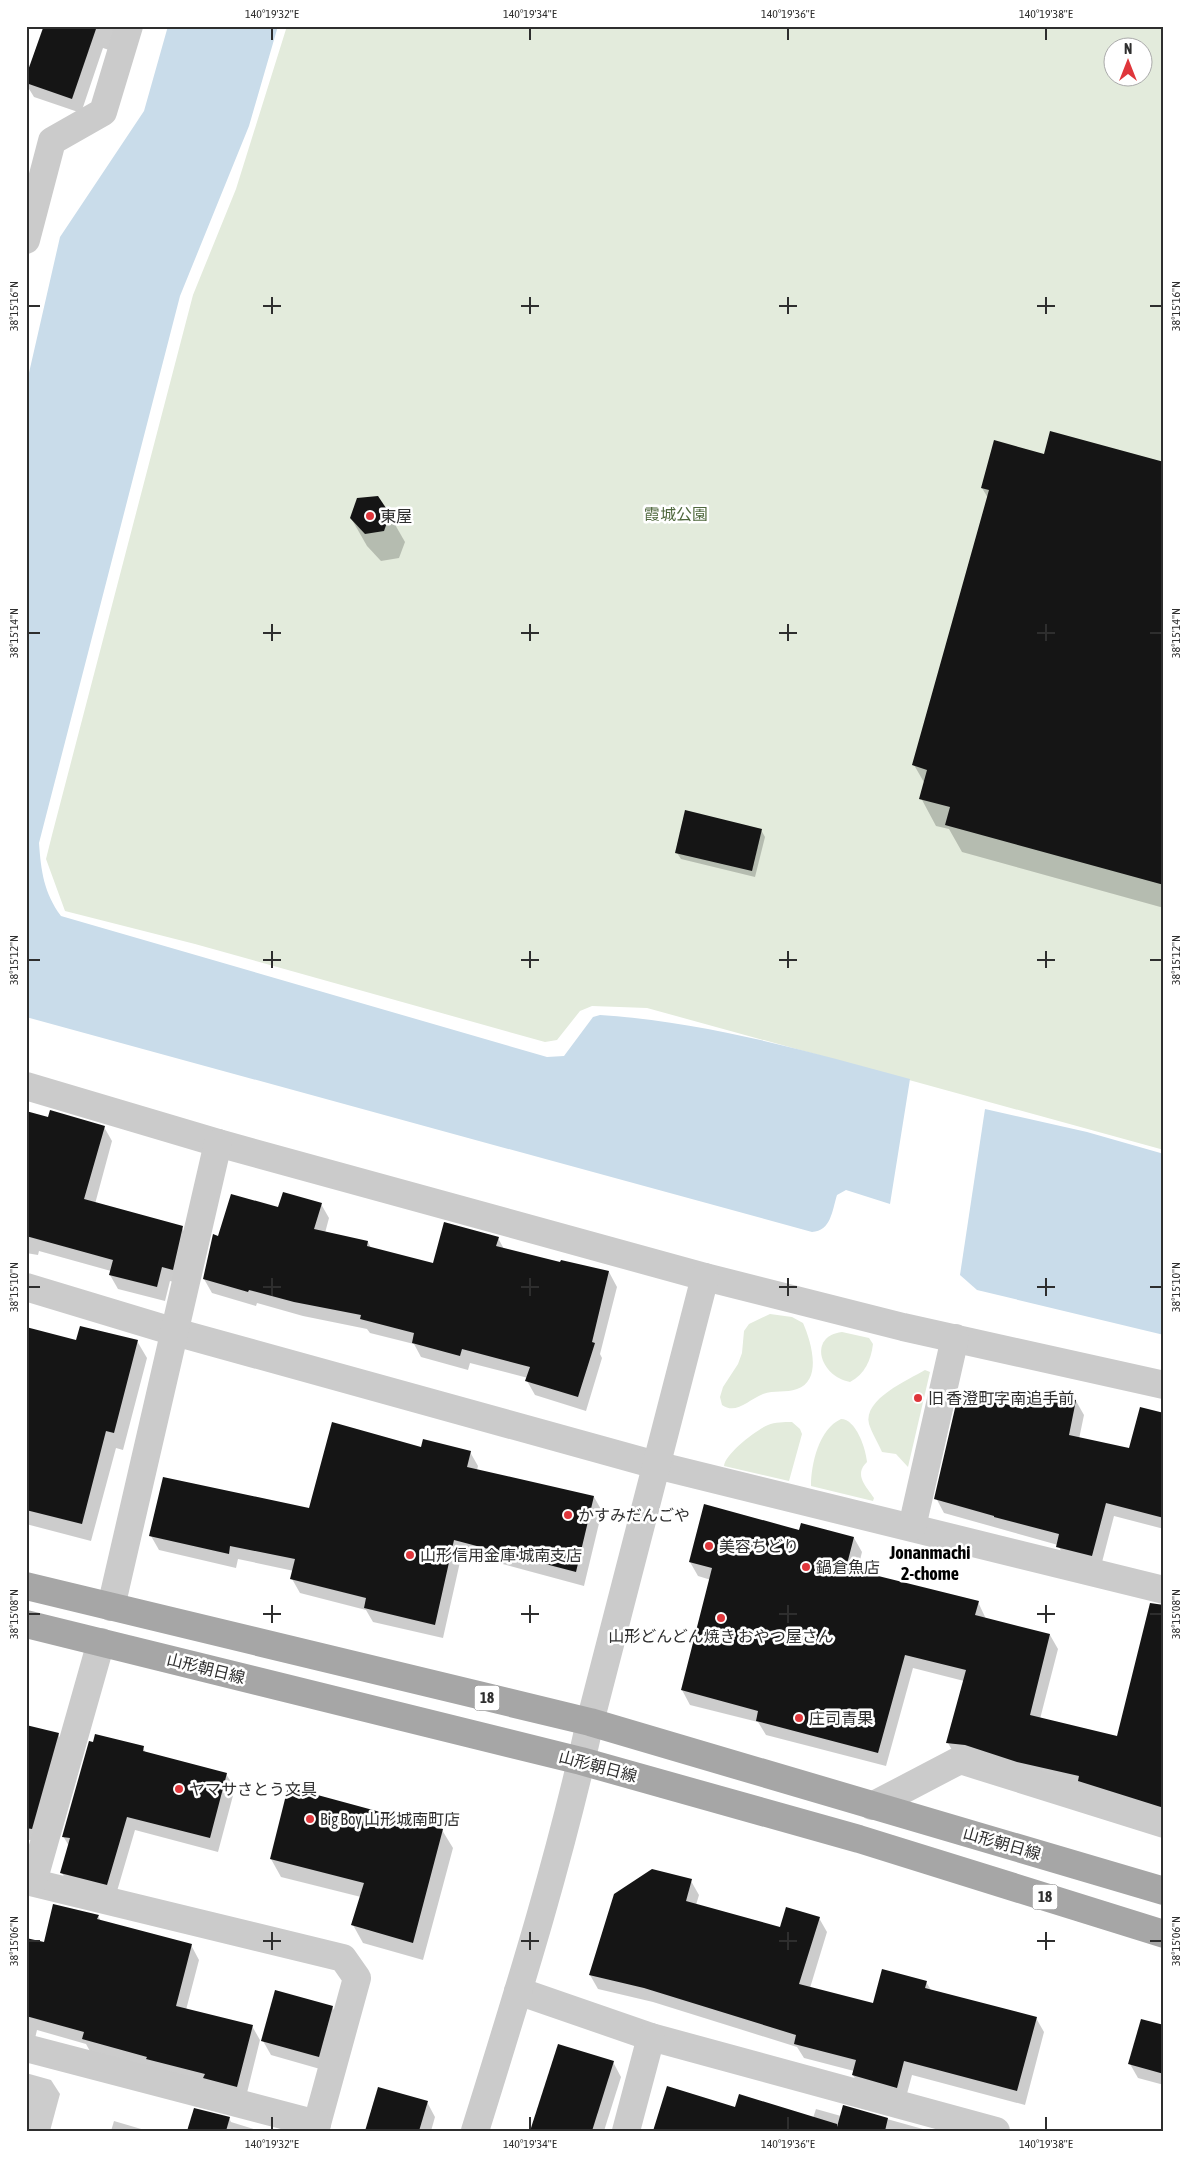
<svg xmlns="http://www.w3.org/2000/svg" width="1190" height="2157" font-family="'Asap Condensed','Noto Sans JP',sans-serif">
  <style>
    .green { fill: #e3ebdc; fill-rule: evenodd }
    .water { fill: #c9dcea }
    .shadow { fill: #0003 }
    .building { fill: #151515 }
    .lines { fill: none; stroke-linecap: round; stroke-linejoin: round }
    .minor { stroke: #cbcbcb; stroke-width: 28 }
    .tertiary { stroke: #cbcbcb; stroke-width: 28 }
    .primary { stroke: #a6a6a6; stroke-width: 28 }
    .ticks { fill: none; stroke: #2e2e2e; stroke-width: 2 }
    .poi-dot { fill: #df363b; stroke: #fff; stroke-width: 2 }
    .labels { text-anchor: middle; stroke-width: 5; stroke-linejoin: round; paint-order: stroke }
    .shield { fill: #fff; stroke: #6d6d6d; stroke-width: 1 }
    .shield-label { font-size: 15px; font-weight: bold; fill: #2e2e2e }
    .park-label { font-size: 16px; fill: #4f683d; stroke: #fff }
    .poi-label { font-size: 16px; fill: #2e2e2e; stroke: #fff; text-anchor: start }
    .street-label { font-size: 16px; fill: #2e2e2e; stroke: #fff }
    .neighbourhood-label { font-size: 18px; font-weight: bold; fill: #000; stroke: #fff }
    .neatline { fill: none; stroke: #2e2e2e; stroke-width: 2 }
    .ticks-label { font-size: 12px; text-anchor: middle; fill: #2e2e2e }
  </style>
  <rect width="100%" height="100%" fill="#fff"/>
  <g class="green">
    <path d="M287,26h877v1124l-517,-142 -55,-2 -12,5 -23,29 -12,2 -350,-98 -130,-33 -19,-52 6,-24 141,-540 43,-106zM1112,48h30v30h-30z"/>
    <path d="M770,1314l22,3 11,6c8,18 20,57 -6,66 -11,4 -23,1 -34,5 -15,6 -27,21 -41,11l-2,-8 3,-10 15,-23 4,-11 2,-22 5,-7z"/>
    <path d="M842,1332l27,6 4,6c-2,16 -8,30 -23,38 -31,-6 -42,-46 -8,-50z"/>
    <path d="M925,1370l5,2 -22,95 -12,-13 -14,-2c-4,-9 -10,-19 -13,-28 -6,-25 39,-44 56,-54z"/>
    <path d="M841,1419c15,0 25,30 26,43 -14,13 0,25 7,36l-1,3 -62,-15c0,-22 8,-57 30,-67z"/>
    <path d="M792,1422l8,7 2,5 -13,47 -65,-15c1,-12 32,-36 44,-41 7,-3 16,-3 24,-3z"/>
  </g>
  <g class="water">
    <path d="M168,26h110l-29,100 -69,170 -141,547c2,28 5,50 22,73l486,141 17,-1 29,-39 7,-2c106,7 208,36 310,64l-20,125 -44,-14 -9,5c-5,16 -6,36 -25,37l-786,-215v-631l34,-149 84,-126z"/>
    <polygon points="985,1109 1087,1132 1164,1154 1164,1335 977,1290 960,1275"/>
  </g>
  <g class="shadow">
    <polygon points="44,26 117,26 109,50 103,48 81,113 34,97 26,84"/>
    <polygon points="1045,455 1164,463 1164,908 962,852 949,829 936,826 921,798 925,784 914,765 988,498 982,488"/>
    <polygon points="389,514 405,542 399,558 381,561 367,546 351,518"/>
    <polygon points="761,830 765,837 755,877 681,859 677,853"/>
    <polygon points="26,1112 48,1118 104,1127 112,1141 95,1204 182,1228 190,1242 180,1284 170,1281 165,1301 118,1289 110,1275 111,1271 39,1251 38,1255 26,1253"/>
    <polygon points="321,1204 329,1218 325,1233 368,1242 371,1248 434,1265 498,1238 504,1249 561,1264 609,1272 617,1287 600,1354 602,1358 586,1411 535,1395 527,1381 528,1378 470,1363 468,1370 421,1357 414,1344 370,1333 367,1329 303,1316 257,1303 256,1306 212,1293 204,1279 219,1237 279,1209"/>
    <polygon points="26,1329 77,1341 137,1341 147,1358 123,1450 116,1448 91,1541 26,1524"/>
    <polygon points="1076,1401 1084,1415 1079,1439 1130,1450 1164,1415 1164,1529 1114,1516 1100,1570 1066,1561 1058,1545 944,1513 936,1498 1024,1410"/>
    <polygon points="422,1448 470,1452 478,1466 477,1470 594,1497 602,1511 584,1586 462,1553 443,1638 373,1622 366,1610 300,1593 292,1579 294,1571 238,1559 236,1568 159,1550 151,1536 310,1509"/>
    <polygon points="800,1531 854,1538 862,1552 857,1572 978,1602 986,1619 1050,1635 1058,1649 1040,1719 1118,1737 1164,1626 1164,1818 956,1757 948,1743 964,1681 913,1668 886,1766 766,1735 758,1722 690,1705 682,1690 711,1580 698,1576 690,1562"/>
    <polygon points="26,1727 58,1734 66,1749 40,1843 26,1839"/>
    <polygon points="143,1748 146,1753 226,1774 235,1788 218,1852 135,1830 115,1898 70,1887 62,1873 69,1846 63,1836"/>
    <polygon points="442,1830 453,1848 423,1960 363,1943 353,1925 361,1897 281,1877 271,1859"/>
    <polygon points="691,1881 699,1895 696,1905 781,1928 819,1918 827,1932 810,1988 873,2004 926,1982 931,1990 1036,2018 1044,2032 1025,2105 912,2075 905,2101 861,2089 853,2075 854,2071 804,2058 797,2047 653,2002 598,1989 590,1975"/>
    <polygon points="98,1916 101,1921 191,1945 199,1960 186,2010 252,2026 260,2040 245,2101 91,2053 86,2044 37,2030 33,2047 26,2050 26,1939 45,1944"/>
    <polygon points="332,2007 341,2021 327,2071 271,2055 263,2041"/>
    <polygon points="1164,2027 1164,2085 1138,2078 1130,2064"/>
    <polygon points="613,2062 621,2077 604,2131 532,2131"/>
    <polygon points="26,2073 51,2080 60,2094 50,2131 26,2131"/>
    <polygon points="427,2102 435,2117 431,2131 366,2131"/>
    <polygon points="844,2107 930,2131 654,2131 736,2109 813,2118 816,2109 841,2116"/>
    <polygon points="229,2118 231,2122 260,2131 189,2131"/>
    <polygon points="114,2121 148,2131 111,2131"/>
  </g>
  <g class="building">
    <polygon points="52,26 97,26 72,99 26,83 26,76 43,28"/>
    <polygon points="1050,431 1164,462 1164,885 945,825 950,807 919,799 927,770 912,765 989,490 981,488 994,440 1044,454"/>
    <polygon points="378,496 390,514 384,531 365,534 350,518 357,498"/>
    <polygon points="685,810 762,829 752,871 675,853"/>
    <polygon points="50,1110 105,1126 84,1199 183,1226 173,1270 162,1267 157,1287 109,1275 113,1260 26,1236 26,1111 48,1117"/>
    <polygon points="283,1192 322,1203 314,1229 368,1241 367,1246 433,1263 444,1222 499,1237 496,1246 560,1262 561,1260 609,1271 592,1342 595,1343 578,1397 525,1381 530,1367 462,1349 460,1356 412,1343 414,1333 360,1319 361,1315 294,1302 249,1290 248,1292 203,1279 213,1234 218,1236 231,1194 278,1207"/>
    <polygon points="80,1326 138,1340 114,1433 106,1431 82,1524 26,1510 26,1327 76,1340"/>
    <polygon points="1027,1390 1076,1400 1069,1435 1129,1448 1140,1407 1164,1413 1164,1518 1106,1503 1092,1556 1056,1547 1059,1534 994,1517 994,1516 934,1499 959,1391 1023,1409"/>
    <polygon points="332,1422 421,1447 423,1439 471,1451 467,1467 594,1496 576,1572 454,1540 435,1625 364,1608 366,1598 290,1579 295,1559 230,1546 229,1554 149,1536 163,1477 309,1508"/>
    <polygon points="704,1504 799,1530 801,1523 854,1537 846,1568 979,1601 975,1615 1050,1634 1030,1715 1117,1736 1150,1603 1164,1605 1164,1808 1078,1781 1079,1776 1017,1762 965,1745 946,1743 966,1670 905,1655 878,1753 756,1721 758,1711 681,1690 712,1568 689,1562"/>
    <polygon points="26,1725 59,1733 32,1829 26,1828"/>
    <polygon points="95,1734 144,1746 143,1751 227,1773 210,1838 127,1817 107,1885 60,1873 70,1838 62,1837 89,1741 93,1742"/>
    <polygon points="288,1787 443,1829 413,1943 351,1925 364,1883 270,1859"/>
    <polygon points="652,1869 692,1879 686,1901 780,1927 786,1907 820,1917 799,1984 873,2003 882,1969 927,1981 925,1988 1037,2017 1017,2091 904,2061 897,2088 852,2075 856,2060 794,2044 796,2035 644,1988 589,1975 614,1894"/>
    <polygon points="53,1904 99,1915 97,1919 192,1944 176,2006 253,2025 237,2087 203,2078 205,2074 146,2059 147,2057 82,2039 84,2032 26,2016 26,1938 44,1942"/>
    <polygon points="275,1990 333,2006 319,2057 261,2041"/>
    <polygon points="1141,2019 1164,2025 1164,2074 1128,2064"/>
    <polygon points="558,2044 614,2061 592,2131 530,2131"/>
    <polygon points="667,2086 735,2107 739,2094 837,2124 837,2127 843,2105 888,2118 885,2131 653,2131"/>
    <polygon points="378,2087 428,2101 419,2131 365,2131"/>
    <polygon points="194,2108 230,2117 226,2131 187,2131"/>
  </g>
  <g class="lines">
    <g class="minor">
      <polyline points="26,240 52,141 103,112 129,26"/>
      <polyline points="26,1086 218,1143 705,1277 903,1327 1164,1385"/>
      <polyline points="26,1287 175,1332 656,1465 1164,1590"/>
      <polyline points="912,1527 955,1338"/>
      <polyline points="111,1607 218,1143"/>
      <polyline points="590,1722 705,1277"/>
      <polyline points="872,1806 960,1760 1164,1824"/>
      <polyline points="26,1881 343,1958 357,1978 315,2131"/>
      <polyline points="33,1882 101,1642"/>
      <polyline points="518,1991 651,2037 996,2131"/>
      <polyline points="26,2048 317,2124"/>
      <polyline points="626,2131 651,2037"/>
    </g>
    <path class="tertiary" d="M475,2131c42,-135 85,-271 115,-409"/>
    <g class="primary">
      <polyline points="26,1586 590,1722 1164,1891"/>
      <polyline points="26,1624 581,1761 859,1839 1164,1934"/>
    </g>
  </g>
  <path class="ticks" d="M272,28v12M530,28v12M788,28v12M1046,28v12M272,297v17M530,297v17M788,297v17M1046,297v17M28,306h12M263,306h18M521,306h18M779,306h18M1037,306h18M1150,306h12M272,624v17M530,624v17M788,624v17M1046,624v17M28,633h12M263,633h18M521,633h18M779,633h18M1037,633h18M1150,633h12M272,951v17M530,951v17M788,951v17M1046,951v17M28,960h12M263,960h18M521,960h18M779,960h18M1037,960h18M1150,960h12M272,1278v18M530,1278v18M788,1278v18M1046,1278v18M28,1287h12M263,1287h18M521,1287h18M779,1287h18M1037,1287h18M1150,1287h12M272,1605v18M530,1605v18M788,1605v18M1046,1605v18M28,1614h12M263,1614h18M521,1614h18M779,1614h18M1037,1614h18M1150,1614h12M272,1932v18M530,1932v18M788,1932v18M1046,1932v18M28,1941h12M263,1941h18M521,1941h18M779,1941h18M1037,1941h18M1150,1941h12M272,2117v13M530,2117v13M788,2117v13M1046,2117v13"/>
  <g class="poi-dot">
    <circle cx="370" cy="516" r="5"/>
    <circle cx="918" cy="1398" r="5"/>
    <circle cx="568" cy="1515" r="5"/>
    <circle cx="709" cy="1546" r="5"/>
    <circle cx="410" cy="1555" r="5"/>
    <circle cx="806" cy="1567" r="5"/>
    <circle cx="721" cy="1618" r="5"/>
    <circle cx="799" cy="1718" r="5"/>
    <circle cx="179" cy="1789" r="5"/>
    <circle cx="310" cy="1819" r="5"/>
  </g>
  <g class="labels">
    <g class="shield">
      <rect x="474.5" y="1685.5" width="25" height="25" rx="4"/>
      <rect x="1032.5" y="1884.5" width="25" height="25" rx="4"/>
    </g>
    <g class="shield-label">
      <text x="487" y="1703">18</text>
      <text x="1045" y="1902">18</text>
    </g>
    <g class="park-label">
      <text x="676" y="520">霞城公園</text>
    </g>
    <g class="poi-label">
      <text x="380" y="522">東屋</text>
      <text x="928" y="1404">旧 香澄町字南追手前</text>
      <text x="578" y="1521">かすみだんごや</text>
      <text x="719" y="1552">美容ちどり</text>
      <text x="420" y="1561">山形信用金庫 城南支店</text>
      <text x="816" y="1573">鍋倉魚店</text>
      <text x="721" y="1642" text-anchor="middle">山形どんどん焼き おやつ屋さん</text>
      <text x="809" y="1724">庄司青果</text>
      <text x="189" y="1795">ヤマサさとう文具</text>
      <text x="320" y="1825">Big Boy 山形城南町店</text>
    </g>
    <g class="street-label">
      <text transform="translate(206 1668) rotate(14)" y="6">山形朝日線</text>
      <text transform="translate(598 1766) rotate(15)" y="6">山形朝日線</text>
      <text transform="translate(1002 1843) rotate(16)" y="6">山形朝日線</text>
    </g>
    <g class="neighbourhood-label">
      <text x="930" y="1559">Jonanmachi<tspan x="930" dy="21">2-chome</tspan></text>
    </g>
  </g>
  <rect width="1190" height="2157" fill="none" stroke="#ffffff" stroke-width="55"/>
  <g transform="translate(1128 62)"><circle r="24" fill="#ffffff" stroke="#ababab"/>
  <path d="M0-4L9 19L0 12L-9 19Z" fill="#df363b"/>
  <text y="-8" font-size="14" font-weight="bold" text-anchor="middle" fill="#2e2e2e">N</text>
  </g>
  <rect x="28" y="28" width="1134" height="2102" class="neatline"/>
  <g class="ticks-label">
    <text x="272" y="18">140°19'32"E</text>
    <text x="530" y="18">140°19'34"E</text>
    <text x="788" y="18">140°19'36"E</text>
    <text x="1046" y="18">140°19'38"E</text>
    <text transform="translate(14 306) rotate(-90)" y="4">38°15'16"N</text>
    <text transform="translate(1176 306) rotate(-90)" y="4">38°15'16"N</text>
    <text transform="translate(14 633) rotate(-90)" y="4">38°15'14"N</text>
    <text transform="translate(1176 633) rotate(-90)" y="4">38°15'14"N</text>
    <text transform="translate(14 960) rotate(-90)" y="4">38°15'12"N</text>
    <text transform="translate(1176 960) rotate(-90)" y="4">38°15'12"N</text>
    <text transform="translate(14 1287) rotate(-90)" y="4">38°15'10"N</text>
    <text transform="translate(1176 1287) rotate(-90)" y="4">38°15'10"N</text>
    <text transform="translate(14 1614) rotate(-90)" y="4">38°15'08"N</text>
    <text transform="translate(1176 1614) rotate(-90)" y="4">38°15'08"N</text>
    <text transform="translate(14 1941) rotate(-90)" y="4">38°15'06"N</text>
    <text transform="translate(1176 1941) rotate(-90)" y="4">38°15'06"N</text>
    <text x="272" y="2148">140°19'32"E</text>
    <text x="530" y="2148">140°19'34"E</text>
    <text x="788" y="2148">140°19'36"E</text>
    <text x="1046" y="2148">140°19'38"E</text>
  </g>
</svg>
